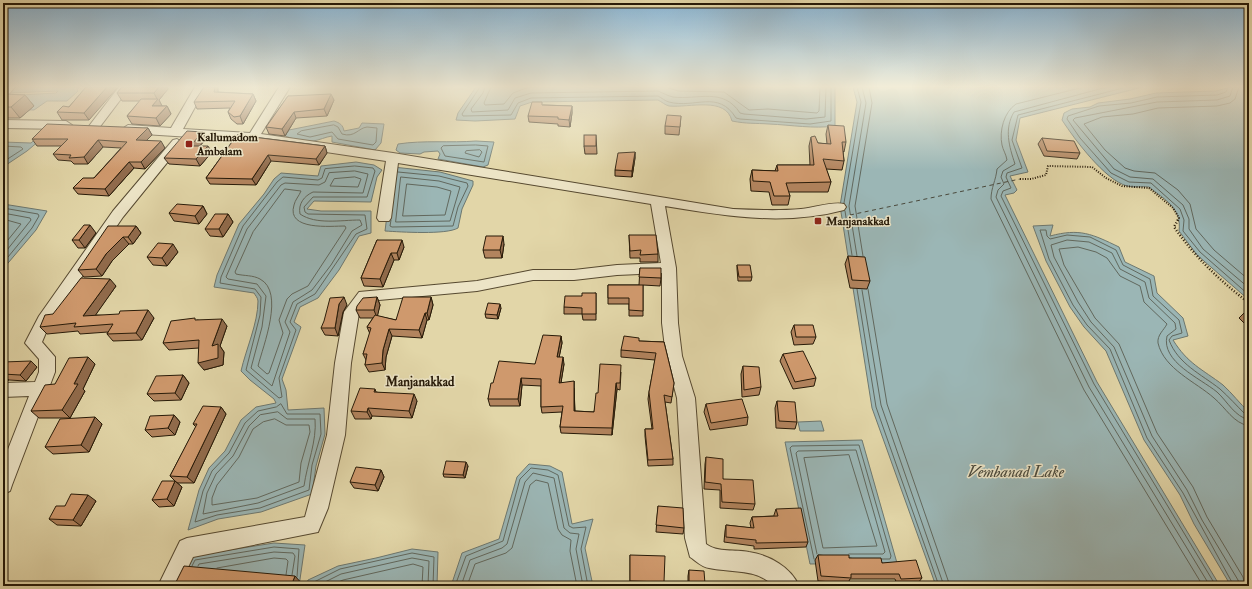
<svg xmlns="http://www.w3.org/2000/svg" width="1252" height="589" font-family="'IM FELL Double Pica',serif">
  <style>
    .water { fill: #9bb6b5; stroke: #6d7870 }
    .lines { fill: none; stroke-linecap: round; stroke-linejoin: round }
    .shore { stroke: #61685e; stroke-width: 1 }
    .ferry { stroke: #4a493c; stroke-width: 1; stroke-dasharray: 4 3.5; stroke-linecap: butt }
    .minor-casing { stroke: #564930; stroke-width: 2 }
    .path-far1 { stroke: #271a08; stroke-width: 2; stroke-dasharray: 1 1.5; stroke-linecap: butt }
    .path { stroke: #271a08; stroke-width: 2.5; stroke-dasharray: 1 2; stroke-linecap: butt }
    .minor { fill: #ece4c6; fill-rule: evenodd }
    .wall { fill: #b2845e; stroke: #271a08 }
    .shaded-wall { fill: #916b4c; stroke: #271a08 }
    .building { fill: #cf996d; stroke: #271a08 }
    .poi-dot { fill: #8f2418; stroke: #ece4c6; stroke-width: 1.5 }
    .labels { text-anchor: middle; stroke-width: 3; stroke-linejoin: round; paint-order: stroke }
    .poi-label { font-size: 12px; font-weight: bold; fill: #271a08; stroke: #ece4c6; text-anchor: start }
    .neighbourhood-label { font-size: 13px; font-weight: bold; fill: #271a08; stroke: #ece4c6 }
    .near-water-label { font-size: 16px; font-style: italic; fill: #4a493c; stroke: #ece4c6 }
  </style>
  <rect width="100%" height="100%" fill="#e2d6a8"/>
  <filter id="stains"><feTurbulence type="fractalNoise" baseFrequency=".005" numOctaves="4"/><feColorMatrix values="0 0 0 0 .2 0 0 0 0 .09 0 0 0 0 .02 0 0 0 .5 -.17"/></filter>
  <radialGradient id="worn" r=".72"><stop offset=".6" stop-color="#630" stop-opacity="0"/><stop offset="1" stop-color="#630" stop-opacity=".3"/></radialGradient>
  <g class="water">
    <polygon points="12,87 79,87 77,90 78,91 67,101 47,101 34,110 3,109 4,96 56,93 58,91 7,93"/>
    <path d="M476,87h359v39c-22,3 -43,-1 -66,-2 -14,-1 -22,0 -37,-3 -6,-25 -43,-13 -63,-15 -4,-1 -7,-4 -11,-6l-126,2 -12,4 -5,13 -40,2 -19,-1 2,-7z"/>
    <polygon points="853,87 1143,87 1020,118 1016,140 1028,172 1010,176 1017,190 1014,193 1005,195 1097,382 1220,586 936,586 872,408 840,206 857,102"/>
    <path d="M1231,87h18v213l-52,-45 -18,-24c3,-23 -14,-31 -30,-44 -6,-1 -15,1 -22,-1 -22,-6 -52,-46 -65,-66l2,-7 8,-4 18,-2 8,-4 32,-4 26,-6 60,-2z"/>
    <path d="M334,121c6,2 9,4 10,10l15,-3 3,-5 22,1 -3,19 -6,7 -43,-8v-6c-7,1 -12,4 -19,5 -9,1 -20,-2 -28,-5l4,-6z"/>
    <polygon points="45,130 52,130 27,151 3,167 3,142 31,143"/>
    <path d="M476,141l18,1 -6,23 -5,2 -45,-8 2,-5 -2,-3 -14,1 -4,2 -20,-1 -4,-3 2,-6c26,-4 52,-1 78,-3z"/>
    <path d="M356,162l18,3 8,5 -5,7 -6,25 -57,-1 -7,8 14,2h50v22l-12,3 -20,34 -21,28 -18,9 -6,15 7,5 -19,52 4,11 2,20 36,-2 1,26 -9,32 -4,28 -51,18 -43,7 -30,11 11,-40 10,-22 16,-17 16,-31 15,-13 20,-4 -2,-4 -24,-19 -9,-9c5,-22 17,-48 17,-70 0,-3 -3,-6 -4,-8l-40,-6 3,-12 22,-51 25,-30 10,-15 7,-6 37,3 3,-10z"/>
    <path d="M393,167l47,5 33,9v4l-11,24 -4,19c-12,7 -57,4 -73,3z"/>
    <polygon points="3,204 47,211 36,230 3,269"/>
    <path d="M1053,225l-3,11c30,-8 42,-2 69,11l6,15 29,14 3,17 26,25 5,18 -15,4c15,24 29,29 50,45 9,8 17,19 26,27v174h-18l-37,-62 -14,-29 -36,-55 -38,-89 -22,-24 -14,-20 -24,-46 -13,-35z"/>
    <polygon points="821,421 824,431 800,431 798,422"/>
    <polygon points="862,440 897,563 810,564 785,442"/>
    <polygon points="529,464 550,466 562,472 572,524 593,519 585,548 593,586 451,586 462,553 499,539 517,477"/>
    <polygon points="274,543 305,545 299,586 181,586 191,556"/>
    <polygon points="412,549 438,552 437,586 306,586 308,580 338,566 376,558"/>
  </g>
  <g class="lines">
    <g class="shore">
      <path d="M480,87l-18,27 1,2 48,-1 7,-12 13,-5 127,-2c4,2 7,5 11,6 26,7 49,-13 67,16l4,1 70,5 21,-3v-34"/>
      <path d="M485,87l-2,6 -12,16 1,3 36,-2 7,-12 16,-5 127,-2c5,2 10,5 15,6 25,3 50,-10 67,16l4,1 62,5 19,-2 1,-30"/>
      <polyline points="491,87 484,103 485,105 504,104 513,93 529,87"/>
      <polyline points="666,87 678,91 724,92 749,110 768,109 817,113 819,111 820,87"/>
      <path d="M1084,87l-68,17c-12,8 -17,27 -14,41 1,5 4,9 5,15l-10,9c-1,11 -6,19 -6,30l93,191 119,196"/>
      <path d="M1107,87l-93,25c-10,17 -5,34 1,52l-12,7 -2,6 3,7 -6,6 -2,7 93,190 121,199"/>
      <polyline points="1127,87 1018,115 1012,140 1022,168 1007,173 1006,177 1011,188 1003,191 1001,196 1094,384 1216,586"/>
      <polyline points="1228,87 1226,92 1217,95 1157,97 1131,103 1099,106 1068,116 1067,119 1080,138 1111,173 1129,182 1151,183 1180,209 1184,220 1183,231 1200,252 1249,295"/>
      <polyline points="1233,87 1230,96 1217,100 1157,102 1075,118 1073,120 1114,169 1130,177 1153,179 1183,205 1189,219 1189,229 1203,249 1249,288"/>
      <polyline points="1239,87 1235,99 1230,103 1217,106 1158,108 1133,114 1102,117 1084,124 1105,150 1125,168 1134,171 1155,173 1178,190 1190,204 1196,229 1214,250 1249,280"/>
      <path d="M334,125l4,2 4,7c13,4 16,-6 25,-7 3,0 7,1 10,1l-1,14 -3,3 -35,-6 -6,-7 -22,5 -13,-3 4,-3z"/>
      <polygon points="476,145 488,146 484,162 445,156 441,148 443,146"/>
      <polyline points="3,146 21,147 23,149 3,162"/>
      <polygon points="480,150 482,152 479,157 465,153 466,151"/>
      <polygon points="355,166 373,168 375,171 367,197 313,197 304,207 305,212 308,214 365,215 367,229 356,234 315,294 297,304 290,322 296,330 279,378 282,397 279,398 246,370 260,315 261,297 255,289 220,283 221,277 243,226 277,182 283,177 318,180 322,178 325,169"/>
      <path d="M355,171l13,3 -5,19 -50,-1c-9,4 -15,12 -13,22 16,11 41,6 60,6l2,5 -10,6 -21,34 -19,25 -19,12 -8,20 5,10 -18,54 -21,-18 11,-41 4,-31 -9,-12 -29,-5 -2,-2 21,-48 34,-44 4,-2 34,2 6,-3 4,-9z"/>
      <polygon points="355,177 361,179 358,187 330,186 334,179"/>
      <polygon points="401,177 439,181 460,187 450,221 396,222"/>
      <polygon points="407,184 437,187 451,191 445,215 403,216"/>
      <path d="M285,189l16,2c-2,5 -6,9 -7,14 -8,26 37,21 51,21l1,2 -38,58 -16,8 -5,5 -8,21 4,13 -14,40 -2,1 -9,-8c5,-20 27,-74 2,-87 -7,-4 -16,-3 -24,-5l-1,-2 18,-40z"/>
      <polyline points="844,203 861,102 857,87"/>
      <polyline points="3,208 38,214 39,216 32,228 3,263"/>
      <polyline points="845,211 852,255"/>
      <polyline points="3,213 30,218 31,220 3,255"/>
      <polyline points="3,219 21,224 3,246"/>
      <polyline points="391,220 390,226 392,227 453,226 458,207 468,186 467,183 439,176 398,172"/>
      <polyline points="857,256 849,206 866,103 862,87"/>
      <polyline points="863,256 855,206 872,103 869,87"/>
      <polyline points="857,289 876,407 939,586"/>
      <polyline points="868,289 887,404 950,586"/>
      <polyline points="862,290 881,405 944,586"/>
      <polygon points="281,404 287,414 320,414 321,434 312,465 309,490 260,508 217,515 195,522 203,491 212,471 229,453 245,423 258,411 276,407"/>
      <path d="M278,412l9,7h28c2,22 -8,45 -11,67l-46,17 -55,11 4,-21 9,-19 17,-18 16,-30 11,-11z"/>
      <polygon points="275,419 286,425 309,425 310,432 301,463 299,482 257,498 212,505 212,498 217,485 239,457 253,429 263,422"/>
      <polygon points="849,455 877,546 823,548 804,458"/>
      <polyline points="817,554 796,453 798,451 856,450 885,552 883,554 849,554"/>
      <polyline points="814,559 790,448 792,446 859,445 891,556 890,559 882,559"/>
      <polyline points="192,566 195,560 274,547 299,549 297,577"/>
      <polyline points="198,566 199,564 274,552 293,553 295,556 292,575"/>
      <polyline points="217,568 274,558 286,559 288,561 286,575"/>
      <polyline points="310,586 312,583 340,569 412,553 434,557 433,586"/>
      <polyline points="317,586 341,574 412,558 429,561 428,586"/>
      <polyline points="330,586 343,580 413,564 423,567 422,586"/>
      <polyline points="455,586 466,556 503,541 520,479 531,468 548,470 558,475 569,526 573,528 586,527 581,549 588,586"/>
      <polyline points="461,586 470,560 502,548 507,544 525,482 533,473 554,478 564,528 570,533 579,534 576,549 583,586"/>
      <polyline points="467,586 475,564 506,553 512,548 530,485 536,480 548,483 558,529 562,535 571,540 570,551 577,586"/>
      <path d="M1234,586l-51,-93 -36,-55 -37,-89 -23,-24 -14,-20 -24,-46 -9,-29h6l1,6 3,3 17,-4 23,2 26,13 7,15 27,14 3,17 26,24 3,13 -10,3 -3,4c9,24 32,34 51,49 9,8 17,17 25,25l4,1"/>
      <path d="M1239,586l-1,-6 -36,-60 -15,-30 -35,-54 -38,-89 -23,-25 -13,-20 -24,-45 -3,-12 16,-5 22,2 23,11 8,16 25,13 4,16 26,25 1,6 -9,7c-6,26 33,42 50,56 11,10 17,24 32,28"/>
      <path d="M1245,586l-2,-9 -36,-60 -14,-30 -36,-54 -38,-89 -24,-26 -31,-53 -5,-16 19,-2 18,5 11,6 13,18 20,10 4,16 23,22c-3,6 -10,11 -9,19 6,26 38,39 56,55 12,10 19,25 35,28"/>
    </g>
    <polyline class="ferry" points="850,215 1020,179"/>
    <g class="minor-casing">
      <g id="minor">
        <polygon points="15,87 7,96 3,97 4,87"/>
        <polygon points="119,87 130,87 99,128 91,128 89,126"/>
        <path d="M195,87h11l-23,42 67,4 29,-46h11l-29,47 132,19 340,56c23,1 45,2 68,0 12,-1 33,-8 43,-5l2,3 -2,3c-60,16 -119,6 -179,-4l11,62 2,55 4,33 13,42 11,146c12,9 29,5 43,8 20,3 42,15 50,34h-25c-18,-18 -42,-13 -65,-18 -7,-1 -13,-7 -19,-11l-5,-19 -8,-140 -11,-42 -4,-33v-50l-45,2 -43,5h-41l-56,11 -109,10 -9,12 -8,50 -6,72 -17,73 -10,24 -125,25 -14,29h-21l22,-45 7,-3 118,-21 22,-82 8,-72 9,-51 15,-20 118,-11 56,-11h41l43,-5 44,-2 -10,-59 -253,-41 -7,55 -2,3h-10l-2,-3 9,-57 -133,-20 -125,-8 -6,-4 6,-4 43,3z"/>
        <polygon points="3,120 66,121 72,125 66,129 3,128"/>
        <polygon points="177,139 183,143 123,217 50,323 42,342 55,357 55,372 12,485 10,491 3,494 3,462 29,396 3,397 3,383 35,382 39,372 39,359 25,343 39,316 113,211 173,140"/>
      </g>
    </g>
    <polyline class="path-far1" points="1020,179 1031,179 1046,175 1048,166 1092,167 1106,178 1122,186 1149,188 1173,208 1179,218 1177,221"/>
    <path class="path" d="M1178,220l-4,7c21,30 46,54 75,76"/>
    <use href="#minor" class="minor"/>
  </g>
  <g class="wall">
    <polygon points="86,87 89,120 62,120 57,112 69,107"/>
    <polygon points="122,87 167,87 168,89 159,100 162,106 167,106 171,114 160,126 132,124 127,116 140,101 122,101 117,93"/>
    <polygon points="218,92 253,94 256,101 243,124 237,124 231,119 228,112 230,108 197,109 194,102"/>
    <polygon points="3,94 25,95 34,106 20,118 3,118"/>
    <polygon points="288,96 334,100 327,116 296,118 285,136 269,134 266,127"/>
    <polygon points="543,105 572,106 572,113 570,127 558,126 558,124 529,122 528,116"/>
    <polygon points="681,116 679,135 665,134 665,126"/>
    <polygon points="828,125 846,142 844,152 843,151 844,161 842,170 826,169 831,182 828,192 788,192 790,196 788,205 772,205 769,192 751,191 750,179 752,170 775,171 777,165 810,165 809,146 811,137 818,143 827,144 826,134"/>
    <polygon points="148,128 152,135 146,141 165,148 145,169 134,168 109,196 78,194 73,188 94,178 121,148 103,147 88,164 74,164 71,161 58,160 53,154 61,146 37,146 32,139"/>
    <polygon points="203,132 206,139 200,146 212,152 200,166 169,164 164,158"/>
    <polygon points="237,135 325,146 327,153 319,165 271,161 256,185 210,184 206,178"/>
    <polygon points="596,135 597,154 585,154 584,146"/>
    <polygon points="1042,138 1080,153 1077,159 1044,156 1038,144"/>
    <polygon points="635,152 635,158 632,177 615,176 615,170"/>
    <polygon points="203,206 207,214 199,224 174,221 169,213"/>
    <polygon points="228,214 233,222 223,237 210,236 205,229"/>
    <polygon points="136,226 141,233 133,244 129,244 112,261 102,276 84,277 78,270"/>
    <polygon points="96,233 85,248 78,248 72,240"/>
    <polygon points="629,235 658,254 658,262 640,262 640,258 630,258"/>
    <polygon points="377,240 404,247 399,260 394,260 383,287 364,286 361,278"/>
    <polygon points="504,244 502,258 485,258 483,250"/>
    <polygon points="178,252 167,266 153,265 147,257"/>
    <polygon points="848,256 870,281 867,289 850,288 845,264"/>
    <polygon points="737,265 752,277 751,281 738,281 737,269"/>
    <polygon points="640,268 661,278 660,286 643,285 643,316 629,316 629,304 608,304 608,285 639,285"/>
    <polygon points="116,286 95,315 154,318 142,340 113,341 107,334 108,332 80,334 78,331 47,334 40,327 53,314"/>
    <polygon points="596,293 596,320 583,320 582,314 564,314 564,307 582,296"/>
    <polygon points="377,297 380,305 377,316 396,320 431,297 433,305 429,320 427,320 422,338 392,336 386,357 385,370 369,372 365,365 366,360 363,354 370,334 367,327 373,318 360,318 356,310"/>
    <polygon points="347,305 343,312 338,336 325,335 321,328"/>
    <polygon points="501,308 498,319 486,318 485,314"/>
    <polygon points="1247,310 1249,310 1249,328 1239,318"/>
    <polygon points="197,320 227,326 220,346 224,352 223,365 204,370 199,348 169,350 163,343"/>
    <polygon points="794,325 816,337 813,344 794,345 791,332"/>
    <polygon points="561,336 562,343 559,357 564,364 561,382 574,388 575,411 594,412 598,393 621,372 620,390 617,389 612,435 561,433 560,427 562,412 542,413 541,407 541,386 522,385 520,406 490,406 488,399 493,383 535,364"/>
    <polygon points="639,341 664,342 674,383 671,403 665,402 673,459 673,465 648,466 645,436 645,429 652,429 648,399 649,392 655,360 621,357 621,350"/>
    <polygon points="783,354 816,378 814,386 793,389 780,361"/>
    <polygon points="3,362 37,367 26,381 9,380 3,383"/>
    <polygon points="95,364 83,389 85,391 70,418 39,418 31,411 55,384"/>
    <polygon points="743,366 761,387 759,395 742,397 741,374"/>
    <polygon points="183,375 189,383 181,400 154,401 147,394"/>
    <polygon points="375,389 376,392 417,401 412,418 372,416 371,419 355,419 351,411"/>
    <polygon points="777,401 797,422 795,429 776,428 775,408"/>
    <polygon points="706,404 748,417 747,425 710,430 704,412"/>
    <polygon points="221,407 226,414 194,483 177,483 170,476 196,427 193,424"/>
    <polygon points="174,415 180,422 175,435 152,437 145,430"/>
    <polygon points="102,424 89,452 53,454 45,447"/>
    <polygon points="706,457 723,479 755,504 753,510 720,508 720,490 704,489 705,464"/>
    <polygon points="468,466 465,478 444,477 443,474"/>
    <polygon points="381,470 384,477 378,491 354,488 350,482"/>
    <polygon points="175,481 182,487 174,506 159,507 152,500"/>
    <polygon points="96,501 81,526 57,525 49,519 65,506"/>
    <polygon points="658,506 684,528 683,534 656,532"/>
    <polygon points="776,509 808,542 806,547 754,549 754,546 724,542 725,531 726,525 751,528 750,523 752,517 774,516 774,515"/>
    <polygon points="630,555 664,582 664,586 630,586"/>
    <polygon points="818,555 849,558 882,563 922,578 918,583 897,584 895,579 850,579 848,583 818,581 815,560"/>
    <polygon points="689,570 705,584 704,586 688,586 688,576"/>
  </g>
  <g class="shaded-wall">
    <polygon points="107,87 118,87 89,120 84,113"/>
    <polygon points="159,87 167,87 168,89 159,100 162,106 152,106 157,99 154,93"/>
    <polygon points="215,87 218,87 218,99 214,92"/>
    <polygon points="253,94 256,101 243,124 240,116"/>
    <polygon points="331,94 334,100 327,116 324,109"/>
    <polygon points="25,95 34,106 20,118 11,107"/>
    <polygon points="167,106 171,114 160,126 156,118"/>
    <polygon points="572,106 572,113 570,127 569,120"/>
    <polygon points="294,112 296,118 285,136 282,129"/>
    <polygon points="148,128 152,135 140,147 136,140"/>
    <polygon points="203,132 206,139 194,152 190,146"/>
    <polygon points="98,140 103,147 88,164 84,157"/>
    <polygon points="161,141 165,148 145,169 141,162"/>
    <polygon points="208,146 212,152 200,166 196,159"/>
    <polygon points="325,146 327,153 319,165 316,159"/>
    <polygon points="635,152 635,158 632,177 632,171"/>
    <polygon points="268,155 271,161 256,185 252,179"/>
    <polygon points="129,162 134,168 109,196 105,189"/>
    <polygon points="203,206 207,214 199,224 195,216"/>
    <polygon points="228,214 233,222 223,237 219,229"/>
    <polygon points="90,225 96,233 85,248 79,240"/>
    <polygon points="136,226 141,233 133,244 128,237"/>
    <polygon points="503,236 504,244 502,258 500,250"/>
    <polygon points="123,237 129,244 112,261 102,276 96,269 106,254"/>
    <polygon points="402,240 404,247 399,260 397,253"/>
    <polygon points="173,244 178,252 167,266 162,258"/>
    <polygon points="391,253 394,260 383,287 380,279"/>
    <polygon points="110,279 116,286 90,323 83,316"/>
    <polygon points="344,297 347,305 343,312 338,336 335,328 339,304"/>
    <polygon points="377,297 380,305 377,318 374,310"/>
    <polygon points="431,297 433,305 429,320 427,313"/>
    <polygon points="500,304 501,308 498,319 497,315"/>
    <polygon points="148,310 154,318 142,340 136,333"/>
    <polygon points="425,313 427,320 422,338 419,330"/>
    <polygon points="222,319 227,326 220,346 224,352 223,365 204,370 198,363 212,346"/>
    <polygon points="389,329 392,336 386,357 385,370 382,363 383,350"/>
    <polygon points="561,336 562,343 558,363 557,357"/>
    <polygon points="88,357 95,364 83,389 85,391 70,418 62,410 74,384"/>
    <polygon points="563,357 564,364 560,389 559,383"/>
    <polygon points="31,361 37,367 26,381 20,375"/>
    <polygon points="3,375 9,380 3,383"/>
    <polygon points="183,375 189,383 181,400 175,393"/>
    <polygon points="521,378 522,385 520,406 518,399"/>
    <polygon points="574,381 574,388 575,418 574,411"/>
    <polygon points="616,383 617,389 612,435 612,428"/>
    <polygon points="414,394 417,401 412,418 409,411"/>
    <polygon points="221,407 226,414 194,483 187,477"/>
    <polygon points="368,408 372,416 371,419 367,412"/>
    <polygon points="174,415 180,422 175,435 168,428"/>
    <polygon points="95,417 102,424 89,452 81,445"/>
    <polygon points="466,462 468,466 465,478 463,475"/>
    <polygon points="381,470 384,477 378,491 375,485"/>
    <polygon points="175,481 182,487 174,506 167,499"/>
    <polygon points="88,495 96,501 81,526 73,520"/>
    <polygon points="295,576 304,586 291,586"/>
  </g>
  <g class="building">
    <polygon points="86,87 107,87 84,113 57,112 63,106 69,107"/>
    <polygon points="122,87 159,87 154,93 117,93"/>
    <polygon points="204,87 215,87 214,92 253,94 240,116 234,117 228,112 235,101 194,102"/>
    <polygon points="3,94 25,95 11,107 3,107"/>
    <polygon points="331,94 324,109 294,112 282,129 266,127 288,96"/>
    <polygon points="141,99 158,99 152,106 167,106 156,118 127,116"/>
    <polygon points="532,102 542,102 542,105 572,106 569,120 558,119 558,117 528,116"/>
    <polygon points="667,115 681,116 680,127 665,126"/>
    <polygon points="47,124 148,128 136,140 161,141 141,162 129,162 105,189 73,188 83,178 94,178 127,142 98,140 84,157 69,158 71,155 53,154 68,139 32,139"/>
    <polygon points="828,125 844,126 846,142 842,142 844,161 823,159 831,182 786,183 790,196 774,196 770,182 753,181 752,170 778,171 777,165 814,165 811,137 815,136 818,143 831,144"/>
    <polygon points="187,131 203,132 190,146 208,146 196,159 164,158"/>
    <polygon points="237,135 325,146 316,159 268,155 252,179 206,178"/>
    <rect x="584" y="135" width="12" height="11"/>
    <polygon points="1042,138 1074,141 1080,153 1047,151"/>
    <polygon points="635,152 632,171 615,170 618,153"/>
    <polygon points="177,204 203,206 195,216 169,213"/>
    <polygon points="215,214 228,214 219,229 205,229"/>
    <polygon points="84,225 90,225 79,240 72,240"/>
    <polygon points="108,226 136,226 128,237 123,237 106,254 96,269 78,270"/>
    <polygon points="629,235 656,235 658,254 640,255 641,250 630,251"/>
    <polygon points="486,236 503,236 500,250 483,250"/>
    <polygon points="377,240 402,240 397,253 391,253 380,279 361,278"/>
    <polygon points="158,243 173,244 162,258 147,257"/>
    <polygon points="848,256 865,257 870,281 852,280"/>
    <polygon points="737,265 750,265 752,277 739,277"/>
    <polygon points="640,268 661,268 661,278 639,277"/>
    <polygon points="81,278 110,279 83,316 119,314 120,311 148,310 136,333 107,334 113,324 74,327 76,323 40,327 45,315 53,314"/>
    <polygon points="608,285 643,285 643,311 629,310 629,298 608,298"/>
    <polygon points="582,293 596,293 596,314 582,314 582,308 564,307 565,296 582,296"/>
    <polygon points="344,297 339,304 335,328 321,328 324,321 330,298"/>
    <polygon points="377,297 374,310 356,310 357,306 363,298"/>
    <polygon points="403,297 431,297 427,313 425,313 419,330 389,329 383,350 382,363 365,365 367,354 363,354 371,328 367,327 375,315 396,320"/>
    <polygon points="488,303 500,304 497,315 485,314"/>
    <polygon points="195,318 195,320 222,319 212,346 218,344 218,358 198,363 199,340 163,343 171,321"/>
    <polygon points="794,325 813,325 816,337 796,337"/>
    <polygon points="543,335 561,336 557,357 563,357 559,383 574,381 574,411 594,412 596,393 598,393 600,364 621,365 620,383 616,383 612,428 560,427 563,406 541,407 541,379 521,378 518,399 488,399 491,383 493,383 499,361 535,364"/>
    <polygon points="624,336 639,338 639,341 664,342 674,383 672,397 664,395 673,459 648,460 645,429 653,429 649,392 656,353 621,350"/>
    <polygon points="803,351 816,378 795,382 783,354"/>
    <polygon points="88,357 74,384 78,384 62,410 31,411 45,385 55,384 69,358"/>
    <polygon points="31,361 20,375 3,374 3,362"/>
    <polygon points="743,366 759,367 761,387 744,390"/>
    <polygon points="183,375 175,393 147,394 156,376"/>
    <polygon points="360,388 375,389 374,392 414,394 409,411 368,408 367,412 351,411"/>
    <polygon points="742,399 748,417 711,423 706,404"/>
    <polygon points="777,401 795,402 797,422 779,421"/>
    <polygon points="203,406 221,407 187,477 170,476 197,424 193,424"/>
    <polygon points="174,415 168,428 145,430 150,416"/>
    <polygon points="95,417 81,445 45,447 60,419"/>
    <polygon points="706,457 723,459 723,479 753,480 755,504 722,502 721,484 705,482"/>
    <polygon points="446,461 466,462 463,475 443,474"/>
    <polygon points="356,467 381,470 375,485 350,482"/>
    <polygon points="162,481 175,481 167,499 152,500"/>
    <polygon points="71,494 88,495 73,520 49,519 56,506 65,506"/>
    <polygon points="658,506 683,508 684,528 656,525"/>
    <polygon points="801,508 808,542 756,543 756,540 726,537 726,525 754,528 752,517 778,516 776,509"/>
    <polygon points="630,555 665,556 664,582 630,581"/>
    <polygon points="818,555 849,555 849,558 881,558 882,563 916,560 922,578 901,579 899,574 851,574 851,578 821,576"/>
    <polygon points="184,566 295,576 291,586 174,586"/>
    <polygon points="689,570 704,571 705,584 689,584"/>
  </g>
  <linearGradient id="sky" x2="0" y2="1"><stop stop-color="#89b5d4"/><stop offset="0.51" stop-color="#f2edd8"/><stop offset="1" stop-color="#f2edd8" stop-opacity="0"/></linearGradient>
  <rect width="1252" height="170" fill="url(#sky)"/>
  <g class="poi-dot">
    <rect x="185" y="140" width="8" height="8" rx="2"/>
    <rect x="814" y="217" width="8" height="8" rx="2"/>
  </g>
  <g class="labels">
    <g class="poi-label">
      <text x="197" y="141">Kallumadom<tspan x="197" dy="14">Ambalam</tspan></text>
      <text x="826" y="225">Manjanakkad</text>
    </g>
    <g class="neighbourhood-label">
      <text x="420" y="386">Manjanakkad</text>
    </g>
    <g class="near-water-label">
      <text x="1016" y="477">Vembanad Lake</text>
    </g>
  </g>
  <rect width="1252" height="589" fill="none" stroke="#e2d6a8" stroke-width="16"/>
  <rect x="4" y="4" width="1244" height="581" fill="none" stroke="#271a08" stroke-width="2"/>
  <rect x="8" y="8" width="1236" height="573" fill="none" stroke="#271a08"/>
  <rect width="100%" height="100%" filter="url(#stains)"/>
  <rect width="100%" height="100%" fill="url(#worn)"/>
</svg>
